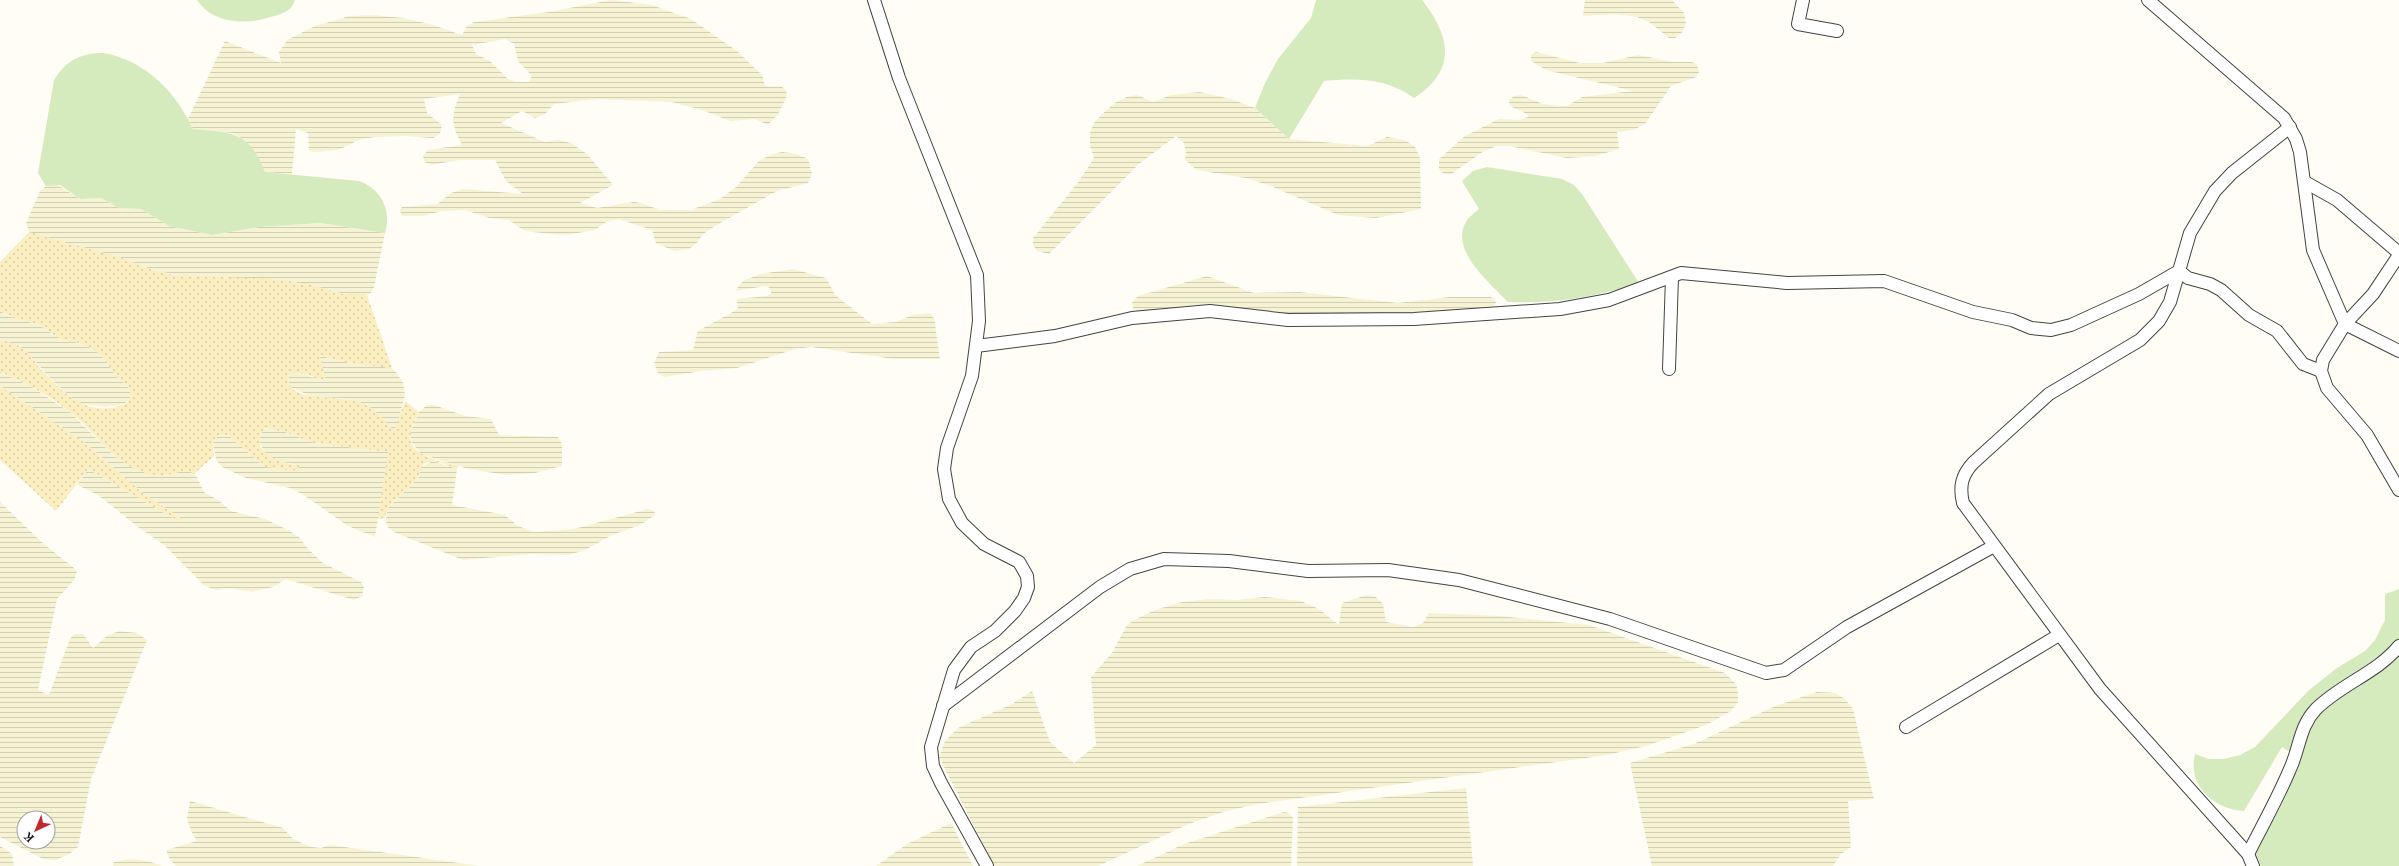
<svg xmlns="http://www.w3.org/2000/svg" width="2399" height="866" font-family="Merriweather,serif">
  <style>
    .farmland { fill: url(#farmland-rules); fill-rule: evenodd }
    .grass { fill: #d5ebbd }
    .sand { fill: url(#sand-dots) }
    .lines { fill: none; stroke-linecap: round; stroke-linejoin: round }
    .minor-casing { stroke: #444; stroke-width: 14 }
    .minor { stroke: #fff; stroke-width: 12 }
  </style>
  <defs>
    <pattern id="farmland-rules" width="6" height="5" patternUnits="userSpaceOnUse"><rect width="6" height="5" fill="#f6f3d4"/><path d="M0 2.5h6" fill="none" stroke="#d2cfb5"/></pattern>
    <pattern id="sand-dots" width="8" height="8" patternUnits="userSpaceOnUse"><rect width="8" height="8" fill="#fbeec1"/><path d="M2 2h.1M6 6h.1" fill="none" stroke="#d6cba5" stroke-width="1.8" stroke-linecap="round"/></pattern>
  </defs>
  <rect width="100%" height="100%" fill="#fffdf5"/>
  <g class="farmland">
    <path d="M611,0l41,5 39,14 46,32 25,24 3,11 17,1 4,3 1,6 -9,18 -10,11 -13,-6 -24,2 -32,-12 -27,-7 -75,-3 -43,5 -9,10 -10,4 -13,-7 -21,12 44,19 13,-2 13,3 16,11 26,31 -33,18 17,5 37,-6 7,1 19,7h31l29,-11 16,-12 23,-26 11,-6 12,-3 15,2 11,5 4,15 -4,9 -31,8 -62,35 -12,8 -6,9 -8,6 -15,2 -18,-8 -4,-13 -33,-11 -13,3 -11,8 -29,5 -33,-3 -10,-2 -14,-10 -20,-2 -24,-8 -23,1 -20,5h-20l-2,-6 2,-3 35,-3 14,-11 12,-4 60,5 -17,-13 -11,-21h-35l-30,5 -5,-3 -2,-6 5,-6 34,-5 -6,-12 -3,-13 2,-13 5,-13 -36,5 3,14 15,12 -2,9 -7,4 -28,-2 -30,1 -14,2 -23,11 -22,2 -7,-1 -1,-18 -12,-4 -4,45 -27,-2 -11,-21 -13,-13 -8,-5 -40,-4 -5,-10 37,-78 56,22 -2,-11 8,-12 28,-14 35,-10 23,-1 30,3 30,7 29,10 5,-9 7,-4 75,-10zM505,39l9,5 4,17 14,15 -3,6h-13l-8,-3 -18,-18 -14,-7 -4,-9z"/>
    <polygon points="1585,0 1672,0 1684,13 1686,24 1681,34 1675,38 1669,38 1649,22 1637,17 1616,14 1583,16"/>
    <polygon points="1536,52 1580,63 1603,63 1638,55 1673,62 1692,62 1697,64 1699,72 1696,77 1671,86 1645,124 1633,130 1617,132 1619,149 1595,156 1567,158 1509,146 1497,146 1484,151 1450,175 1444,174 1439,169 1439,159 1465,136 1499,119 1519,120 1528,117 1527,114 1510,106 1509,100 1514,96 1521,95 1543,104 1559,106 1567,106 1582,97 1633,91 1546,70 1531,61 1531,55"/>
    <polygon points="1200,92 1231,99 1255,108 1289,139 1367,146 1387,137 1405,140 1415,147 1420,158 1421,209 1376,218 1338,215 1268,185 1246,178 1197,170 1185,160 1186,152 1184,143 1176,136 1139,164 1049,254 1037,251 1033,245 1033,238 1079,181 1094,158 1090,146 1090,133 1094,123 1101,115 1116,102 1127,97 1137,95 1153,102 1171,95"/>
    <polygon points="56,184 80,199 101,198 119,208 141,209 169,226 212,235 259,227 321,223 385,233 374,287 370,294 360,297 274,279 185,277 150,269 126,259 30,234 26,223 40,191 46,186"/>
    <polygon points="793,269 826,278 835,295 872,324 896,322 912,315 930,313 934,318 940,359 894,359 811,347 795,349 737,368 701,371 664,377 658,373 654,363 659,352 693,350 698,331 738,309 737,299 767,296 771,293 770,288 766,286 735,291 743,281 760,274"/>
    <polygon points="1207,276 1254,293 1299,292 1398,303 1450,297 1490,297 1495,299 1496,303 1492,308 1425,313 1288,314 1205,305 1138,312 1133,308 1132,302 1138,296"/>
    <polygon points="0,311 16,319 38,324 62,340 80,343 95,350 106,361 117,377 128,387 131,395 129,400 124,404 105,407 77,403 51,379 25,350 0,339"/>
    <polygon points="320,356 353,364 392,368 396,372 403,383 405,395 395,432 367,404 342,398 313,397 290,387 288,378 294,373 305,374 313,378"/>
    <polygon points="0,372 32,387 71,413 113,455 128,465 144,472 158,475 186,471 192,472 197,477 204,492 218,500 231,511 265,519 288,530 299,537 308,549 323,563 361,582 364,587 362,596 354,600 286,579 273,587 252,592 229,588 217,590 205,586 163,544 138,527 98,495 77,485 88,469 180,522 182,519 144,494 84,442 0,386"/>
    <polygon points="427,405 434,405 465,416 491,419 499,435 558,437 562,444 562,466 535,473 507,475 468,469 421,454 412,443 410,433 419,412"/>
    <polygon points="264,428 285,432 314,443 389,452 375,537 348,526 302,494 290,488 246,478 222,467 216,460 213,443 217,437 223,434 229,436 265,467 299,465 277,461 264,452 259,440"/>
    <polygon points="433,461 457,469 452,505 505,515 518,526 534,532 574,529 648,509 654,511 655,515 640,525 612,535 585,550 568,555 531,554 463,560 396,533 389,529 386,522 387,509 419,477 421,467"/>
    <path d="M0,502l45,43 28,22 4,5 -3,8 -17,19 -19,91 11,5 21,-56 4,-5h9l10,14 14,-12 12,-5 18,2 10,7 -56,139 -13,68 -10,8 -13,5 -12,-1 -43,-22zM24,818h24v24h-24z"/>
    <polygon points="1367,595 1376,597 1383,604 1386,622 1413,627 1423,623 1429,613 1499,616 1589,625 1725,673 1736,684 1738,693 1738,702 1731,711 1706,725 1646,746 1607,755 1257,804 1223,812 1189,824 1098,866 994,866 939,757 945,741 958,728 1012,704 1032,691 1050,742 1074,763 1096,745 1091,677 1112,653 1127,625 1136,619 1155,610 1182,602 1209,599 1237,600 1265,597 1301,601 1319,609 1339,625 1342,603"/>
    <polygon points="1817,692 1835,693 1845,699 1853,709 1874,799 1848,801 1851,847 1841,854 1833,866 1652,866 1630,763 1694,744 1773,707"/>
    <polygon points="1466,788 1473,866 1297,866 1298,807"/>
    <polygon points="190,801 283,828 293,839 311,847 321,848 330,845 480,866 176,866 170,860 166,850 197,841 191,831 187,819"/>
    <polygon points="1284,812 1289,813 1293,818 1291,866 1137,866 1184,844"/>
    <polygon points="951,823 973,866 876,866 907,844"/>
    <polygon points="0,846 12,854 14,866 0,866"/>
    <polygon points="133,859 151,862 163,866 113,866 114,862"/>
  </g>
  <g class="grass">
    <path d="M197,0h98c-3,11 -11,13 -21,16 -26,9 -60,9 -77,-16z"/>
    <path d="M1316,0h106c29,37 35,70 -8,98 -28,-20 -57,-20 -90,-17l-35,58 -34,-31 10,-25 13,-24 33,-41z"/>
    <path d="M104,53c42,8 72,39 89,76 39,4 55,1 72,43l94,9c22,8 33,29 26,52l-64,-10 -62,4 -47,8 -43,-9 -28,-17 -22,-1 -18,-10 -21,1 -20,-14 -14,1 -8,-13 16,-93c11,-19 28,-28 50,-27z"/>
    <path d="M1487,167l75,12 12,6 8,9 57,89c-43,14 -86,21 -131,19 -17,-18 -59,-52 -42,-80 2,-5 9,-9 13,-13l-17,-28 11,-10z"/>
    <path d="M2399,589v277h-138l-11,-26 45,-85 -13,-8 -38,64c-30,-2 -57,-25 -49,-57l14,5h15l16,-4 15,-8 54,-57 28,-22 28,-17 10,-11 10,-20v-26z"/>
  </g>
  <g class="sand">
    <path d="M29,232l97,27 24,10 24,6 100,4 35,5 33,10 25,1 25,73 -39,-4 -33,-8 6,24c-11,-2 -21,-8 -32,-7l-6,5 1,7c11,18 56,9 76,19 11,5 21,19 29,27l11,-30 14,11c-3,6 -7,14 -8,21 -6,23 31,28 47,33l-1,3c-8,-3 -21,-10 -30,-7 -8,4 -5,9 -9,15 -8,15 -31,23 -33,41l-7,1 10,-67 -74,-9 -29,-11 -20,-4c-19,23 16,37 34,37v6l-34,-4 -36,-31c-15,-6 -18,9 -15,20l-20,18c-9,-6 -18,0 -29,1 -10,1 -21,-2 -30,-6 -22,-10 -35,-29 -52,-46 -24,-22 -53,-39 -83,-51v-33c8,3 19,6 25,11 5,4 9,10 12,15 24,26 51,56 90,38l4,-8 -3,-8 -11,-10 -11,-16 -11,-11 -15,-7 -18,-3 -24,-16 -22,-5 -16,-8v-49z"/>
    <polygon points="0,386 84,442 144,494 182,519 180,522 88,469 56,511 0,460"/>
  </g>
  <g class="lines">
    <g class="minor-casing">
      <g id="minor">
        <polyline points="874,0 899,78 977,275 979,321 972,376 947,448 944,469 949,499 962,523 984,544 1019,562 1027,576 1028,587 1024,598 1015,611 995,631 971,647 954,670 931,747 933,766 941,783 987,866"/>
        <polyline points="1803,0 1798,24 1837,31"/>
        <polyline points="2148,0 2284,118 2296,139 2300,152 2313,250 2345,324 2399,351"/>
        <polyline points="2305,182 2337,200 2399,253"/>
        <polyline points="2399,255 2373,294 2345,324 2323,360 2321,371 2327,388 2367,435 2399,490"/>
        <polyline points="976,346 1055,336 1132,318 1210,311 1288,320 1414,319 1560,309 1609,300 1681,273 1787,283 1884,281 1973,312 2012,320 2031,328 2051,330 2071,325 2139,294 2179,271 2188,278 2210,284 2221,290 2249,315 2277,331 2303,364 2321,371"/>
        <polyline points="1669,369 1672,277"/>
        <polyline points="943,706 1100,587 1130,569 1164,559 1229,561 1308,571 1388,570 1459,580 1610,619 1766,673 1784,670 1847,627 1994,546"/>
        <polyline points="1906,727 2059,635"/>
        <path d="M2248,854c14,-28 30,-56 42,-85 10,-21 9,-42 26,-60 25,-25 61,-36 83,-63"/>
        <path d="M2253,866l-5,-12 -148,-165 -137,-186c-4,-17 -1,-28 10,-40l76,-69 91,-54 19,-19 11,-19 20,-69 25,-42 17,-18 58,-46"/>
      </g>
    </g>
    <use href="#minor" class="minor"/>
  </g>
  <g transform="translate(36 830) rotate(224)"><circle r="19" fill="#ffffff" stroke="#a0a0a0"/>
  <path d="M0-3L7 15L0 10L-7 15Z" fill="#c4262e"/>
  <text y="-6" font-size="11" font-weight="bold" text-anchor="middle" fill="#111111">K</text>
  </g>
</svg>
